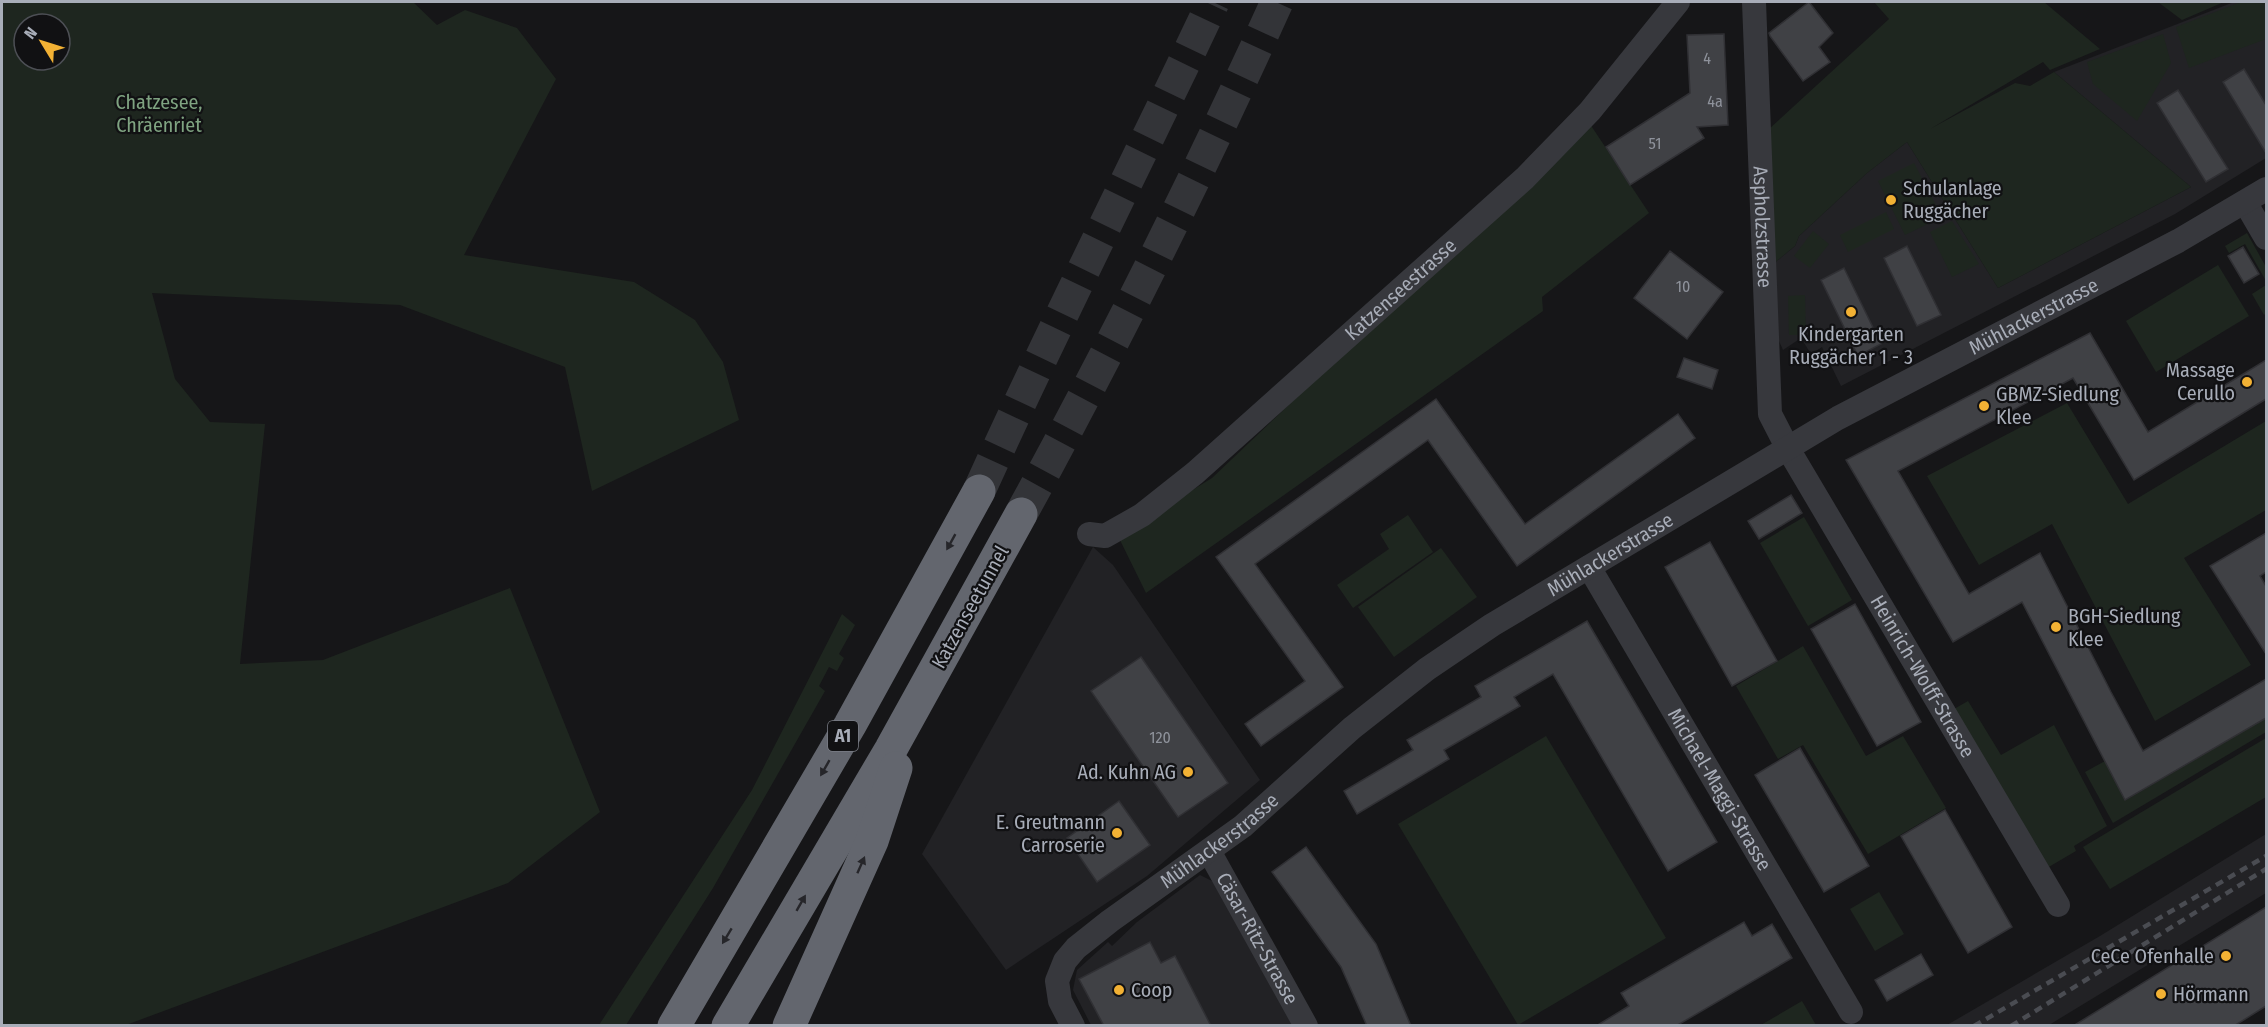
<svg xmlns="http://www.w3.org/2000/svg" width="2268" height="1027" font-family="'Fira Sans Condensed',sans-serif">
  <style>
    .built { fill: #222225 }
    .green { fill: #1e261f; fill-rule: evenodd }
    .building { fill: #404145; stroke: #303034; stroke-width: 1.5 }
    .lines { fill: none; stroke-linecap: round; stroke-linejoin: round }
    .highway-tunnel { stroke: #333438; stroke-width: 33; stroke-dasharray: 33 16; stroke-linecap: butt }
    .street { stroke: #37383d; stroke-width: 24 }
    .highway { stroke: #63666e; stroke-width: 33 }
    .rail { stroke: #4a4c52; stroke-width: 4.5; stroke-dasharray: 8 6; stroke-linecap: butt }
    .oneway { fill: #26262a }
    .poi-dot { fill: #f2b134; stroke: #111113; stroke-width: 2 }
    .labels { text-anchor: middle; stroke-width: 4.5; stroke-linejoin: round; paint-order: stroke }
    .number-label { font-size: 16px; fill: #8e929b }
    .shield { fill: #111113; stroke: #7b7e86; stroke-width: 1.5 }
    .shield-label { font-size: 18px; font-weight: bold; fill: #a8adb8 }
    .park-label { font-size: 20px; fill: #7fa381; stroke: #111113 }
    .poi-label { font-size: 20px; fill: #a8adb8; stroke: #111113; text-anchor: start }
    .street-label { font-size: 20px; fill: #a8adb8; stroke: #111113 }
  </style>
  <rect width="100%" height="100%" fill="#161618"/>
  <g class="built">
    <polygon points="2234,2 2266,2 2266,158 2175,214 1841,386 1822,347 1811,354 1801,338 1783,350 1775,332 1773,264 1795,246 1799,236 1867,173 1907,142 1998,288 2191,187 2054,72"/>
    <polygon points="1093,547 1113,565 1260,780 1147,876 1006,970 922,854"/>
    <polygon points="2266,834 2266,893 2049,1025 1947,1025 2100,936"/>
    <polygon points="1200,875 1218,884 1298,1025 1091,1025 1073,990 1077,970 1108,942 1112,946 1137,922"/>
  </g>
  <g class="green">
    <path d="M2,2h411l24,23 28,-15 52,18 39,51 -92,176 170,27 61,38 28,42 16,58 -147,71 -27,-124 -165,-62 -248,-12 23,86 35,43 55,2 -25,240 83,-4 187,-72 90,224 -92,71 -382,142h-124zM24,24h36v36h-36z"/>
    <polygon points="1874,2 2044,2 2100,49 2050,70 2043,62 1930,129 2015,83 2030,86 2054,72 2191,187 1998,288 1907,142 1867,173 1799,236 1795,246 1773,264 1769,129 1889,19"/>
    <polygon points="2158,2 2224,2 2182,20"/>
    <polygon points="2241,2 2266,2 2266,39 2189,68 2176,27"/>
    <polygon points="2163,34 2171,63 2137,121 2093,84 2087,62"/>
    <polygon points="1590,124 1649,213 1542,297 1543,311 1146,593 1118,536 1212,478 1374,324"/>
    <polygon points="1914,163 1942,217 1905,235 1878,181"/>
    <polygon points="1886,212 1894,229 1848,252 1840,235"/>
    <polygon points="1952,221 1979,264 1952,277 1930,232"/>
    <polygon points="1813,231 1829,244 1810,268 1794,256"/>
    <polygon points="2247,233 2266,267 2266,281 2245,244 2229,253 2225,246"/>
    <polygon points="2218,265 2249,316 2156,372 2126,321"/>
    <polygon points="2266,285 2266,313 2264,315 2252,294"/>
    <polygon points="1805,295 1806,335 1789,335 1788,296"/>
    <polygon points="2067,403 2128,504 2266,421 2266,510 2184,558 2251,665 2155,721 2052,524 1979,565 1927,476"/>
    <polygon points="1408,515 1433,552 1353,608 1337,585 1389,549 1380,534"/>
    <polygon points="1804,517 1852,600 1808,626 1760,543"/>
    <polygon points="1441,548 1477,597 1394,657 1358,607"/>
    <polygon points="842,614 855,625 839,654 844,658 837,671 829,667 819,686 825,691 713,888 626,1025 599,1025 752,790"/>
    <polygon points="1803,646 1866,756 1903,736 1946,808 1868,854 1803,745 1778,759 1736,686"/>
    <polygon points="1968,701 2001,755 2054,725 2107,826 2074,846 2076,851 2047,868 1954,709"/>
    <polygon points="2266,718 2266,732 2113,823 2085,772 2105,761 2126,800"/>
    <polygon points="1546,736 1666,938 1518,1025 1398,824"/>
    <polygon points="2266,738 2266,797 2110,889 2083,847"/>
    <polygon points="1879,892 1904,934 1875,951 1850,909"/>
    <polygon points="1802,1001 1816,1025 1761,1025"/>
  </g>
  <g class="building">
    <polygon points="1809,2 1833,33 1819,47 1830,62 1803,81 1770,36 1769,33"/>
    <polygon points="1724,34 1728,125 1697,127 1704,138 1630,185 1606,147 1690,93 1687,35"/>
    <polygon points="2244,69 2266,105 2266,153 2223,82"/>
    <polygon points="2178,90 2228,169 2206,182 2157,103"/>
    <polygon points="1907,246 1941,315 1917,326 1884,258"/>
    <polygon points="2243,247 2259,274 2244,283 2228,256"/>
    <polygon points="1670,251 1723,292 1687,339 1634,298"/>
    <polygon points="1844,268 1881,344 1858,356 1821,280"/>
    <polygon points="2090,333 2148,432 2266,360 2266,399 2134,480 2073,378 1898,471 1969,594 2040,553 2111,692 2143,751 2266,679 2266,718 2125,800 2022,602 1953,642 1846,460"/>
    <polygon points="1684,358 1718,370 1712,389 1677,377"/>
    <polygon points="1436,399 1525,524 1678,414 1695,438 1517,566 1428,440 1255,564 1343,687 1261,746 1245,724 1305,681 1216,557"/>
    <polygon points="1791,495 1802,513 1759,539 1748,521"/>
    <polygon points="2266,533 2266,572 2260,576 2266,586 2266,654 2210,566"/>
    <polygon points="1710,542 1777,661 1732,686 1665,567"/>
    <polygon points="1855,604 1921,722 1877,746 1811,629"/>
    <polygon points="1587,621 1717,842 1668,871 1553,674 1514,697 1520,706 1444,750 1449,759 1357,814 1344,791 1413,750 1407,740 1481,697 1475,686"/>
    <polygon points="1141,657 1228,783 1178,817 1091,691"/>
    <polygon points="1800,748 1869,866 1824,892 1755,775"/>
    <polygon points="1119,801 1150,845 1097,882 1067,838"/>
    <polygon points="1945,810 2012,927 1968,953 1901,836"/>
    <polygon points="1306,847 1376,944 1411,1026 1367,1026 1341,967 1272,872"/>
    <polygon points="2266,907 2266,1006 2234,1026 2073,1026"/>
    <polygon points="1744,922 1752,936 1772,924 1792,958 1676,1026 1596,1026 1629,1006 1621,993"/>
    <polygon points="1150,942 1161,963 1175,956 1211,1026 1104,1026 1079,979"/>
    <polygon points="1921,954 1933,975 1887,1001 1875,980"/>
  </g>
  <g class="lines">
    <g class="highway-tunnel">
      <path d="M979,491c75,-165 157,-326 234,-489"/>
      <path d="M1021,514c92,-168 177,-338 256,-512"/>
    </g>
    <g class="street">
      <path id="s1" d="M1754,2l16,412 17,33 271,458"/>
      <polyline points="2245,202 2266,238"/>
      <path id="s2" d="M1089,534l16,2 37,-21 53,-42 330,-295 65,-67 88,-109"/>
      <path id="s3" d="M1589,567l262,445"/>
      <path id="s4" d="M1209,851l97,175"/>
      <path id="s5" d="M1073,1026l-13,-25 -3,-20 8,-20 11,-13 34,-27 133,-95 109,-98 75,-59 65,-44 346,-207 340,-177 88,-52"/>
    </g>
    <g class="highway">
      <polyline points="674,1026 850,725 979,491"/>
      <polyline points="728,1026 891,749 1021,514"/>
      <polyline points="789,1026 872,841 896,768"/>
    </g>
    <g class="rail">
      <polyline points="1974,1026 2266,856"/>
      <polyline points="2011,1026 2266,869"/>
    </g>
  </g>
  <defs><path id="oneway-solid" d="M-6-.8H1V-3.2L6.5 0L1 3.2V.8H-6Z" transform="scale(1.5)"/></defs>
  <g class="oneway">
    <use href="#oneway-solid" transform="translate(951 542) rotate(119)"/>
    <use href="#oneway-solid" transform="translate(825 768) rotate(120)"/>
    <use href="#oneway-solid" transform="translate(861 865) rotate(-66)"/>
    <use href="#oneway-solid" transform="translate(801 903) rotate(-60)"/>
    <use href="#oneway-solid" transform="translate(727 936) rotate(121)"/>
  </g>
  <g class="poi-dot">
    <circle cx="1891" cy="200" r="6"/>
    <circle cx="1851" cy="312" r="6"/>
    <circle cx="2247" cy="382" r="6"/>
    <circle cx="1984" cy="406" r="6"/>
    <circle cx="2056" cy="627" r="6"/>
    <circle cx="1188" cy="772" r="6"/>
    <circle cx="1117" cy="833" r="6"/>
    <circle cx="2226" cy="956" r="6"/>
    <circle cx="1119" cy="990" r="6"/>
    <circle cx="2161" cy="994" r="6"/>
  </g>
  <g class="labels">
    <g class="number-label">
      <text x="1707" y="64">4</text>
      <text x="1715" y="107">4a</text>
      <text x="1655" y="149">51</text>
      <text x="1683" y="292">10</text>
      <text x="1160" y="743">120</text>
    </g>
    <rect class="shield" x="828" y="721" width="30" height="30" rx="4.5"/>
    <g class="shield-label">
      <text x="843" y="742">A1</text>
    </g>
    <g class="park-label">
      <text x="159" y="109">Chatzesee,<tspan x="159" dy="23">Chräenriet</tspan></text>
    </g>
    <g class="poi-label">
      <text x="1903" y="195">Schulanlage<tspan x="1903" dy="23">Ruggächer</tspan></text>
      <text x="1851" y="341" text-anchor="middle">Kindergarten<tspan x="1851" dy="23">Ruggächer 1 - 3</tspan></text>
      <text x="2235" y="377" text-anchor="end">Massage<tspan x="2235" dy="23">Cerullo</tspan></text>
      <text x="1996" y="401">GBMZ-Siedlung<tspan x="1996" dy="23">Klee</tspan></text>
      <text x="2068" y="623">BGH-Siedlung<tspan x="2068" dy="23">Klee</tspan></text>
      <text x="1176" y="779" text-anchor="end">Ad. Kuhn AG</text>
      <text x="1105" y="829" text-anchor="end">E. Greutmann<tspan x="1105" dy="23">Carroserie</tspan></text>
      <text x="2214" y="963" text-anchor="end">CeCe Ofenhalle</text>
      <text x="1131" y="997">Coop</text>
      <text x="2173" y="1001">Hörmann</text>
    </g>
    <g class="street-label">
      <text dy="7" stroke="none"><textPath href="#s1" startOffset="225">Aspholzstrasse</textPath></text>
      <text dy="7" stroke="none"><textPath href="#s2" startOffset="402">Katzenseestrasse</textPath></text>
      <text dy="7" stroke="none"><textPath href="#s5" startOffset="1238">Mühlackerstrasse</textPath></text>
      <text dy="7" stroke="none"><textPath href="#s5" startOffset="752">Mühlackerstrasse</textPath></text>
      <text transform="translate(970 607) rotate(-61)" y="7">Katzenseetunnel</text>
      <text dy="7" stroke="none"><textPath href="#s1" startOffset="716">Heinrich-Wolff-Strasse</textPath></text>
      <text dy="7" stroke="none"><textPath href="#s3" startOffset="258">Michael-Maggi-Strasse</textPath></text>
      <text dy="7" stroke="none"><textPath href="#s5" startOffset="266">Mühlackerstrasse</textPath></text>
      <text dy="7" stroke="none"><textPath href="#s4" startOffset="100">Cäsar-Ritz-Strasse</textPath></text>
    </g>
  </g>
  <rect width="2268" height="1027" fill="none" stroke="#a8adb8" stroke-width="6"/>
  <g transform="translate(42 42) rotate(308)"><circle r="28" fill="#111113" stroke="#4d4f55" stroke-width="1.5"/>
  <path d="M0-4.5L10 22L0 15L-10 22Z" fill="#f2b134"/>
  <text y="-9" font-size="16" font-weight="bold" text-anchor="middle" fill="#a8adb8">N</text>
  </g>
</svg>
